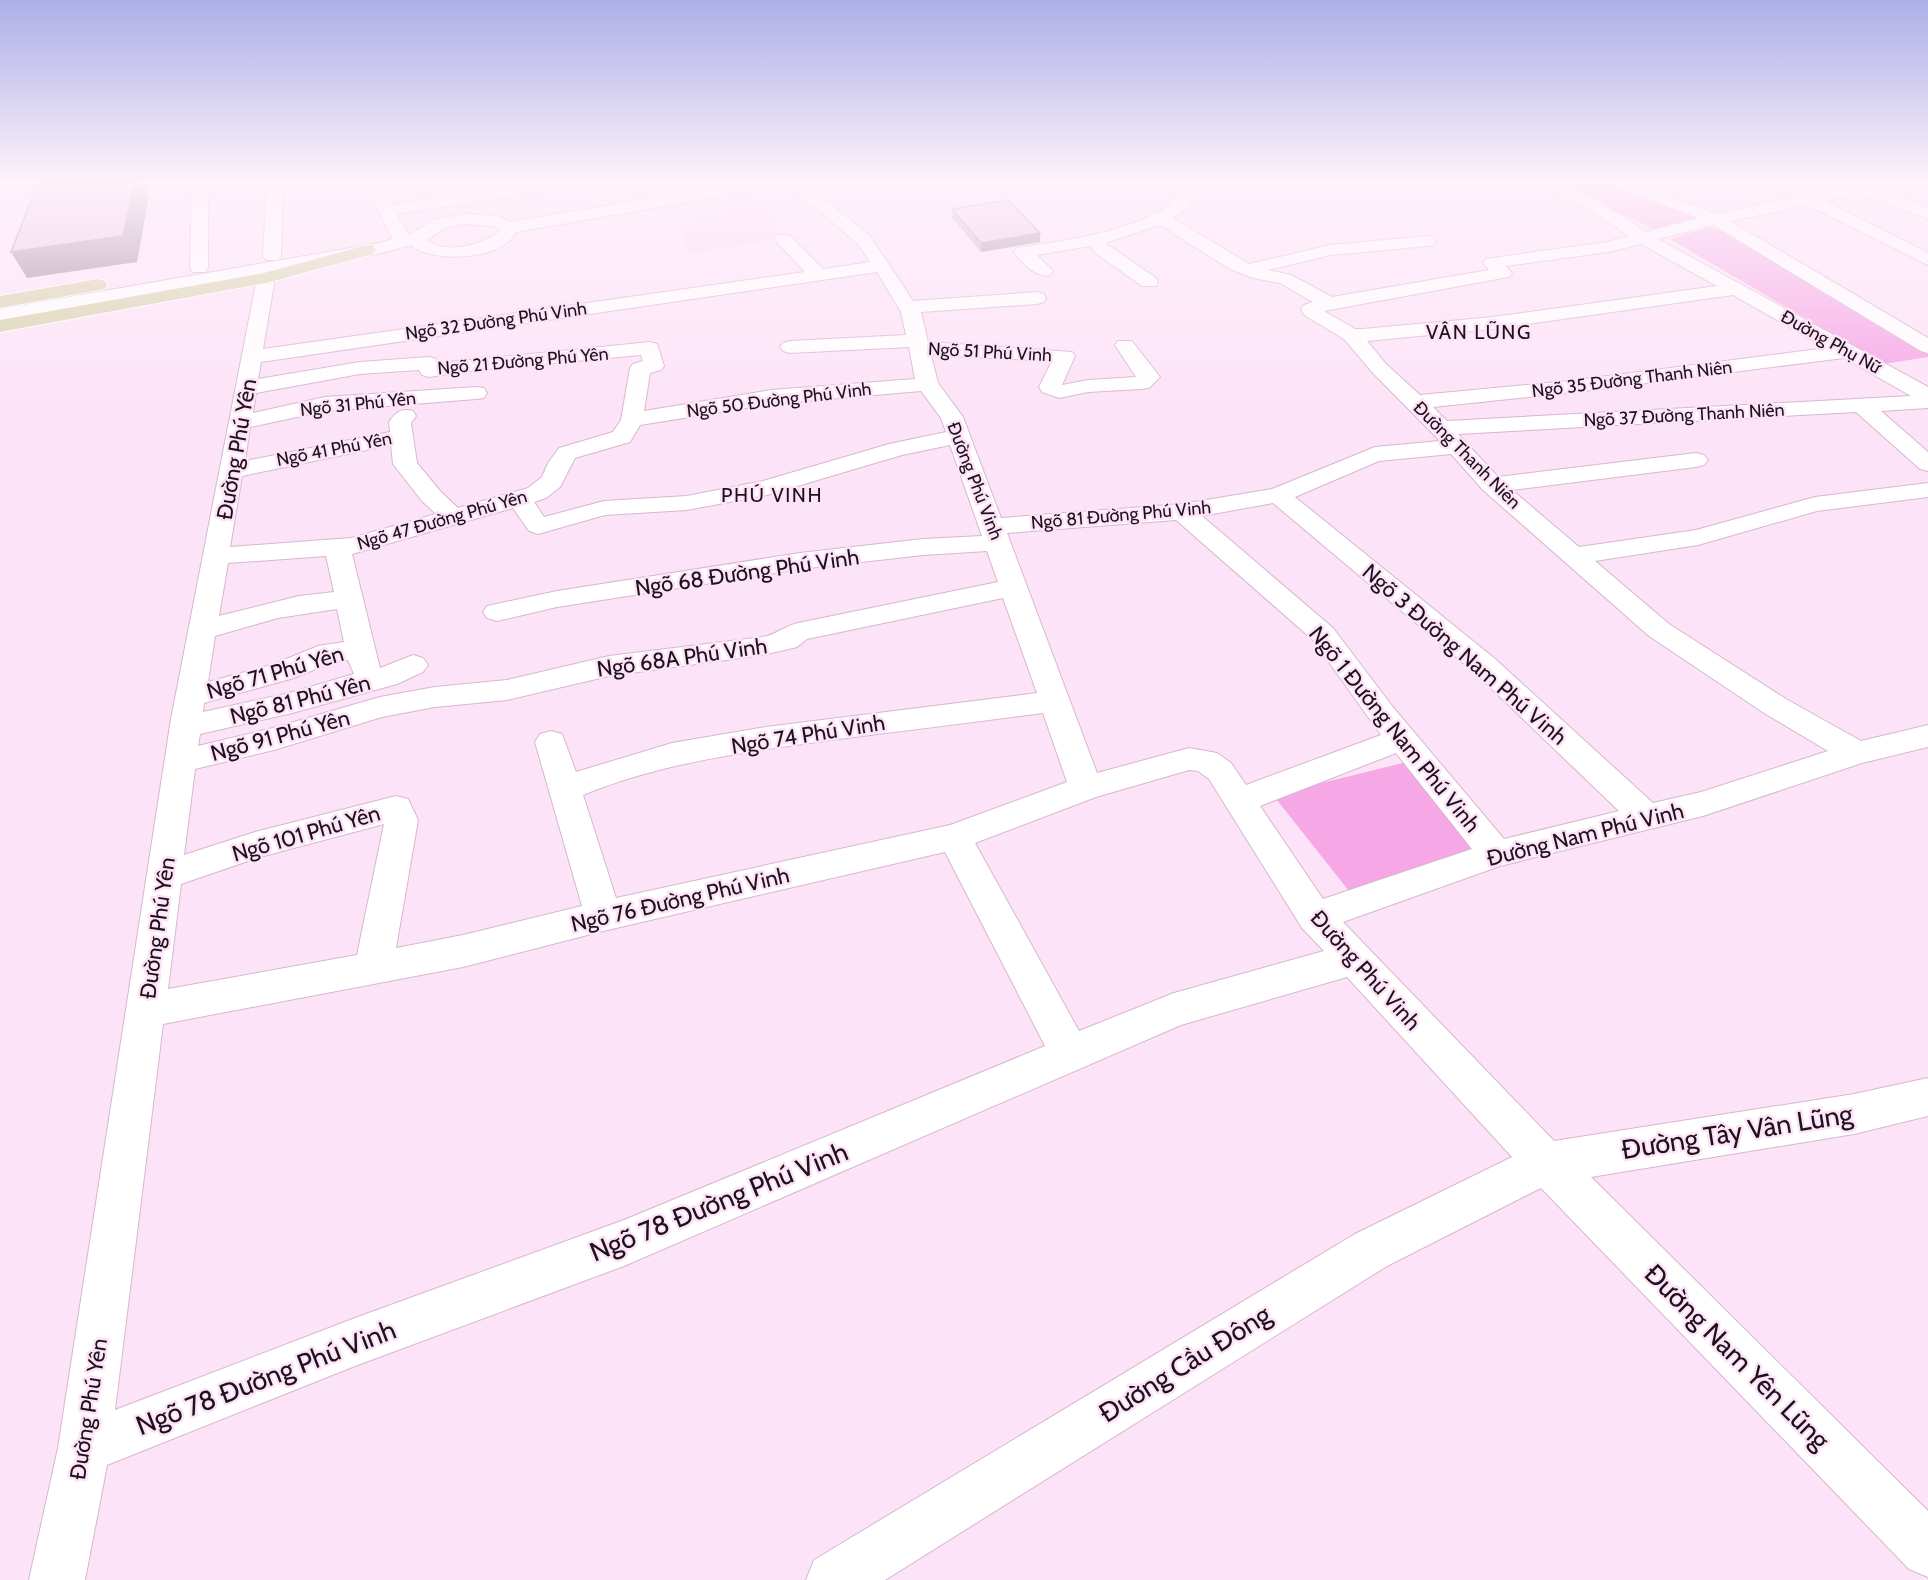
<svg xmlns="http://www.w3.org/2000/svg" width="1928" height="1580" font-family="Cabin,sans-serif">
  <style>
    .built { fill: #fdd6f4 }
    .water { fill: #f5a8e5 }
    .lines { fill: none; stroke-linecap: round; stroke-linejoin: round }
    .street-casing { stroke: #d6b7cf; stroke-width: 2 }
    .secondary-casing { stroke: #d6b7cf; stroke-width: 2 }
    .primary-casing { stroke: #fff; stroke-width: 2 }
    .street { fill: #fff; fill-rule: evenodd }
    .secondary { fill: #fff; fill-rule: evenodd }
    .primary { fill: #d7d2a9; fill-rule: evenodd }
    .wall { fill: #c2a8bc }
    .shaded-wall { fill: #9e8899 }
    .building { fill: #e2c3db; stroke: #9e8899; stroke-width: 1.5 }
    .labels { text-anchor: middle; stroke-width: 5; stroke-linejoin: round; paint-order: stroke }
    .far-street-label { font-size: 18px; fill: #1d121b; stroke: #fde3f7 }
    .far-neighbourhood-label { font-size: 20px; letter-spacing: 1.5px; fill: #1d121b; stroke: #fde3f7 }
    .street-label { font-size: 22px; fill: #1d121b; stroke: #fde3f7 }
    .near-street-label { font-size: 27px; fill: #1d121b; stroke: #fde3f7 }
  </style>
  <rect width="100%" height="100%" fill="#fde3f7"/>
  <polygon class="built" points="754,201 780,217 775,219 778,221 772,223 788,237 691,254 680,241 688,239 675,223 724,214 720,208"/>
  <g class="water">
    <polygon points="1554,183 1617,183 1701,217 1656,230"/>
    <polygon points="1707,228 1724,230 1928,348 1928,357 1883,364 1670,239"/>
    <polygon points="1415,760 1485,850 1349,891 1273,795"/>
  </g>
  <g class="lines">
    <g class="street-casing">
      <g id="street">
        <polygon points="192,183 208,183 208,268 205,272 193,272 190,268"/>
        <polygon points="267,183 283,183 281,256 278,260 266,260 263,256"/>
        <polygon points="365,183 381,183 392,205 536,183 576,183 568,188 397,214 412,242 409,246 397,246 394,242"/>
        <path d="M780,183h19l35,24 36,29 43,65 124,-9 7,2 2,4 -2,4 -7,2 -116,8 7,30 144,10 3,4 -13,29 26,-5 48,-3 -21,-32 3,-4h14l28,36 -11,11 -8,1 -53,3 -29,6 -17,-6 -3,-5 13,-26 -121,-6 7,28 25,34 38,101 181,-14 90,-15 103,-42 65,-6 -68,-69 -28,-33 -40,-24 -3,-6 3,-4 9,-3 -33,-19 -27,-5 -23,-9 -70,-44 -55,18 51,35 2,4 -2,4h-14l-48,-34 -4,-6 -53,9 16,16 -3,4c-14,3 -28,-12 -36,-23l3,-4 6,-1c52,-8 104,-15 150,-43l4,-21h16l-4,23 -16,12 76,46 82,-19 96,-9 6,1 3,4 -3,4 -6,1 -96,9 -63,15 23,5 41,22 157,-27 -6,-7 3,-4 6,-1 115,-16 22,-6 -43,-29 -48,-24h21l39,18 48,31 52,-14 -83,-32 -2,-3h23l80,31 149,-31h32l-2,3 -16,4 49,18v11l-67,-25 -36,7 103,52v12l-121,-60 -77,16 198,117v15l-7,-2 -208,-126 -55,14 270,148v21l-47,3 47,41v19l-8,-2 -64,-57 -398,22 40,43 198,-24 8,2 4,5 -4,5 -8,2 -184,23 67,57 117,-17 119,-33 113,-14v14l-111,14 -119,34 -103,16 74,63 117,75 75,42 67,-16v22l-66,16 -159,53 -203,50 -157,56 211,219 300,-47 74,-16v38l-74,18 -263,43 337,334v66l-19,-8 -368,-381 -154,78 -502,314h-79l8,-20 541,-326 157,-77 -165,-180 -166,48 -557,241 -269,100 -248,99 -22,115h-56l29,-132 113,-729 86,-441 3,-4h12l3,4 -12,71 542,-77 -31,-33 3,-4h12l34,34 47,-7 -12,-18 -36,-31zM1641,244l76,42 -224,31 -130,12h-8l-31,-18 179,-33 6,-1 3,-4 -6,-7 102,-14zM877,272l24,40 5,23 -116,6 -7,2 -3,4 3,4 7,2 119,-6 6,32 -144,11 -127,21 6,-38 11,-3 3,-4 -7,-22 -7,-2 -211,21 -3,-4 -7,-2 -69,5 -102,17 3,-17zM1733,295l93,53 -258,33 -148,14 -34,-31 -19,-23 126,-12zM641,355l2,6 -10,3 -3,4 -9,52 -8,12 -54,16 -11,15 -6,14 -14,11 -70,20 -18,-17 -23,-28 -6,-40 5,-7 -3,-5c-12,-3 -17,1 -24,11l1,10 -145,29 5,-34 75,-16 151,-12 8,-1 3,-5 -3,-5 -8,-1 -151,10 -72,16 3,-20 104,-19 59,-4 3,5 7,2 39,-6zM1844,358l67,38 -464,25 -14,-14 135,-14zM921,391l20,27 5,14 -57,12 -126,37 -76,15 -83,5 -60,16 -10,-15 12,-4 14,-11 15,-29 55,-16 10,-17 131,-21zM391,445l2,19 29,37 14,13 -85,24 -121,9 12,-71zM950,445l32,91 -59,3 -123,14 -243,38 -70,15 -4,6 4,6 10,3 60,-14 243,-38 123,-14 64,-4 11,31 -200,41c-13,3 -21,11 -35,14l-154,19 -102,24 -72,7 -55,10 -107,31 -75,18 2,-12 92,-21 105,-29 26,-12 5,-7 -5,-7 -10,-3 -33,13 -28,-114 161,-46 16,23 9,3 67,-19 82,-5 80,-15 135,-40zM1451,454l32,36 166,146 115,77 64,38 -127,41 -48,11 -159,-145 -199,-161 84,-36zM1273,503l201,169 145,139 -115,28 -112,-133 -59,-78 -131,-112zM1176,520l137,120 68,95 -135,50 -15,-22 -14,-10 -28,-5 -92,25 -90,-240zM326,556l8,36 -35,4 -80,20 9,-53zM1003,598l34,95 -271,34 -94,16 -96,29 -14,-38 -11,-3 -11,3 -5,8 47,164 -119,29 -67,13 22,-128 -10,-21 -12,-3 -141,36 -71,23 11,-86 79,-19 108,-33 53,-10 72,-7 102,-24 154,-21 34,-8 10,-8zM337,609l7,33 -26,4 -44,18 -66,18 7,-46 63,-18zM348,660l6,14 -65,19 -86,19 1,-9 90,-25 39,-16zM1043,713l24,69 -117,43 -334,73 -33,-103c80,-33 164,-43 248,-55 71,-9 142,-18 212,-27zM1396,753l76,96 -149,50 -63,-93zM1189,770l9,1 11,8 93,149 22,23 -150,42 -95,38 -104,-188 121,-46zM384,824l-27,131 -189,34 13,-105 79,-27zM945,852l100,194 -421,174 -269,98 -240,92 48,-386 300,-57 140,-36z"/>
      </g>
    </g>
    <g class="secondary-casing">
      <path id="secondary" d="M740,183h37l-8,5 -253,44c-13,28 -83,32 -105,13l-29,8 -382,68v-12l379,-66 33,-10 22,-13 30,-6 33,2 14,6zM464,224l29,2 7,5c-18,14 -54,24 -73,9l18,-12z"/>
    </g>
    <g class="primary-casing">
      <g id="primary">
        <polygon points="367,245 373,246 376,250 373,254 266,283 0,332 0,320 264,273"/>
        <polygon points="98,279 105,281 107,285 105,289 0,308 0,296"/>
      </g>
    </g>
    <use href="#street" class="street"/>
    <use href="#secondary" class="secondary"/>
    <use href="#primary" class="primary"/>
  </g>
  <polygon class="wall" points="952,209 1040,233 1040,242 981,252 952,218"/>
  <g class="shaded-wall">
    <polygon points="134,183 147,183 146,190 149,196 137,262 27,278 11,252"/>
    <polygon points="1040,233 1040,242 981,252 981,243"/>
  </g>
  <g class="building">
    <polygon points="38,183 134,183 123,236 11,252"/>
    <polygon points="1008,200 1040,233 981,243 952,209"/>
  </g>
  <linearGradient id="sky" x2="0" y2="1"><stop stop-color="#adafe7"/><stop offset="0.45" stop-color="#fef2fb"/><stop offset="1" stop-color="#fef2fb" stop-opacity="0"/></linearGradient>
  <rect width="1928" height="404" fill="url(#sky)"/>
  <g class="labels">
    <g class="far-street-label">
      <text transform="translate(496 321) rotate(-8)" y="6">Ngõ 32 Đường Phú Vinh</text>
      <text transform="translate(1831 342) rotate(29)" y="6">Đường Phụ Nữ</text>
      <text transform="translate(990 352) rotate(3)" y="6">Ngõ 51 Phú Vinh</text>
      <text transform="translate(523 361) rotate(-5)" y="6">Ngõ 21 Đường Phú Yên</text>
      <text transform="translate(1632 379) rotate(-7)" y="6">Ngõ 35 Đường Thanh Niên</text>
      <text transform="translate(779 400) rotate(-7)" y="6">Ngõ 50 Đường Phú Vinh</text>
      <text transform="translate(358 404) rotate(-6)" y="6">Ngõ 31 Phú Yên</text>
      <text transform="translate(1684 415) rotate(-3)" y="6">Ngõ 37 Đường Thanh Niên</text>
      <text transform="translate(334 449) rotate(-11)" y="6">Ngõ 41 Phú Yên</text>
      <text transform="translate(1467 455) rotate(45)" y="6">Đường Thanh Niên</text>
      <text transform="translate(975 481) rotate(69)" y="6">Đường Phú Vinh</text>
      <text transform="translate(1121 515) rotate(-5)" y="6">Ngõ 81 Đường Phú Vinh</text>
      <text transform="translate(442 520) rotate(-16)" y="6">Ngõ 47 Đường Phú Yên</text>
    </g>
    <g class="far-neighbourhood-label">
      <text x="1479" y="339">VÂN LŨNG</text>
      <text x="772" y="502">PHÚ VINH</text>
    </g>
    <g class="street-label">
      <text transform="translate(236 449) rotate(-80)" y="8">Đường Phú Yên</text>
      <text transform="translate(747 572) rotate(-8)" y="8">Ngõ 68 Đường Phú Vinh</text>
      <text transform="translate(1465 654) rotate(41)" y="8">Ngõ 3 Đường Nam Phú Vinh</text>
      <text transform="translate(682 657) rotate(-8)" y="8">Ngõ 68A Phú Vinh</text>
      <text transform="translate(275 672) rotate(-16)" y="8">Ngõ 71 Phú Yên</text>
      <text transform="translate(300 699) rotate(-14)" y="8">Ngõ 81 Phú Yên</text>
      <text transform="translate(1395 729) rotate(51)" y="8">Ngõ 1 Đường Nam Phú Vinh</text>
      <text transform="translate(808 734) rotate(-9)" y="8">Ngõ 74 Phú Vinh</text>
      <text transform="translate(280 735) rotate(-15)" y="8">Ngõ 91 Phú Yên</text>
      <text transform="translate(306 833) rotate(-16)" y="8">Ngõ 101 Phú Yên</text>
      <text transform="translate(1585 834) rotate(-14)" y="8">Đường Nam Phú Vinh</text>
      <text transform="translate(680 899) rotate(-13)" y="8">Ngõ 76 Đường Phú Vinh</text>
      <text transform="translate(157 928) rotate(-82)" y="8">Đường Phú Yên</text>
      <text transform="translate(1366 970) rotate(48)" y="8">Đường Phú Vinh</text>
      <text transform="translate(88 1409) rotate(-81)" y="8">Đường Phú Yên</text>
    </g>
    <g class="near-street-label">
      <text transform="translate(1737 1132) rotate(-9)" y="9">Đường Tây Vân Lũng</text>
      <text transform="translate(719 1202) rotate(-22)" y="9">Ngõ 78 Đường Phú Vinh</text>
      <text transform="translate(1737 1357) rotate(45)" y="9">Đường Nam Yên Lũng</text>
      <text transform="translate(1185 1364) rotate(-32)" y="9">Đường Cầu Đông</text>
      <text transform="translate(266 1378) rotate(-21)" y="9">Ngõ 78 Đường Phú Vinh</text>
    </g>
  </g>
</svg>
